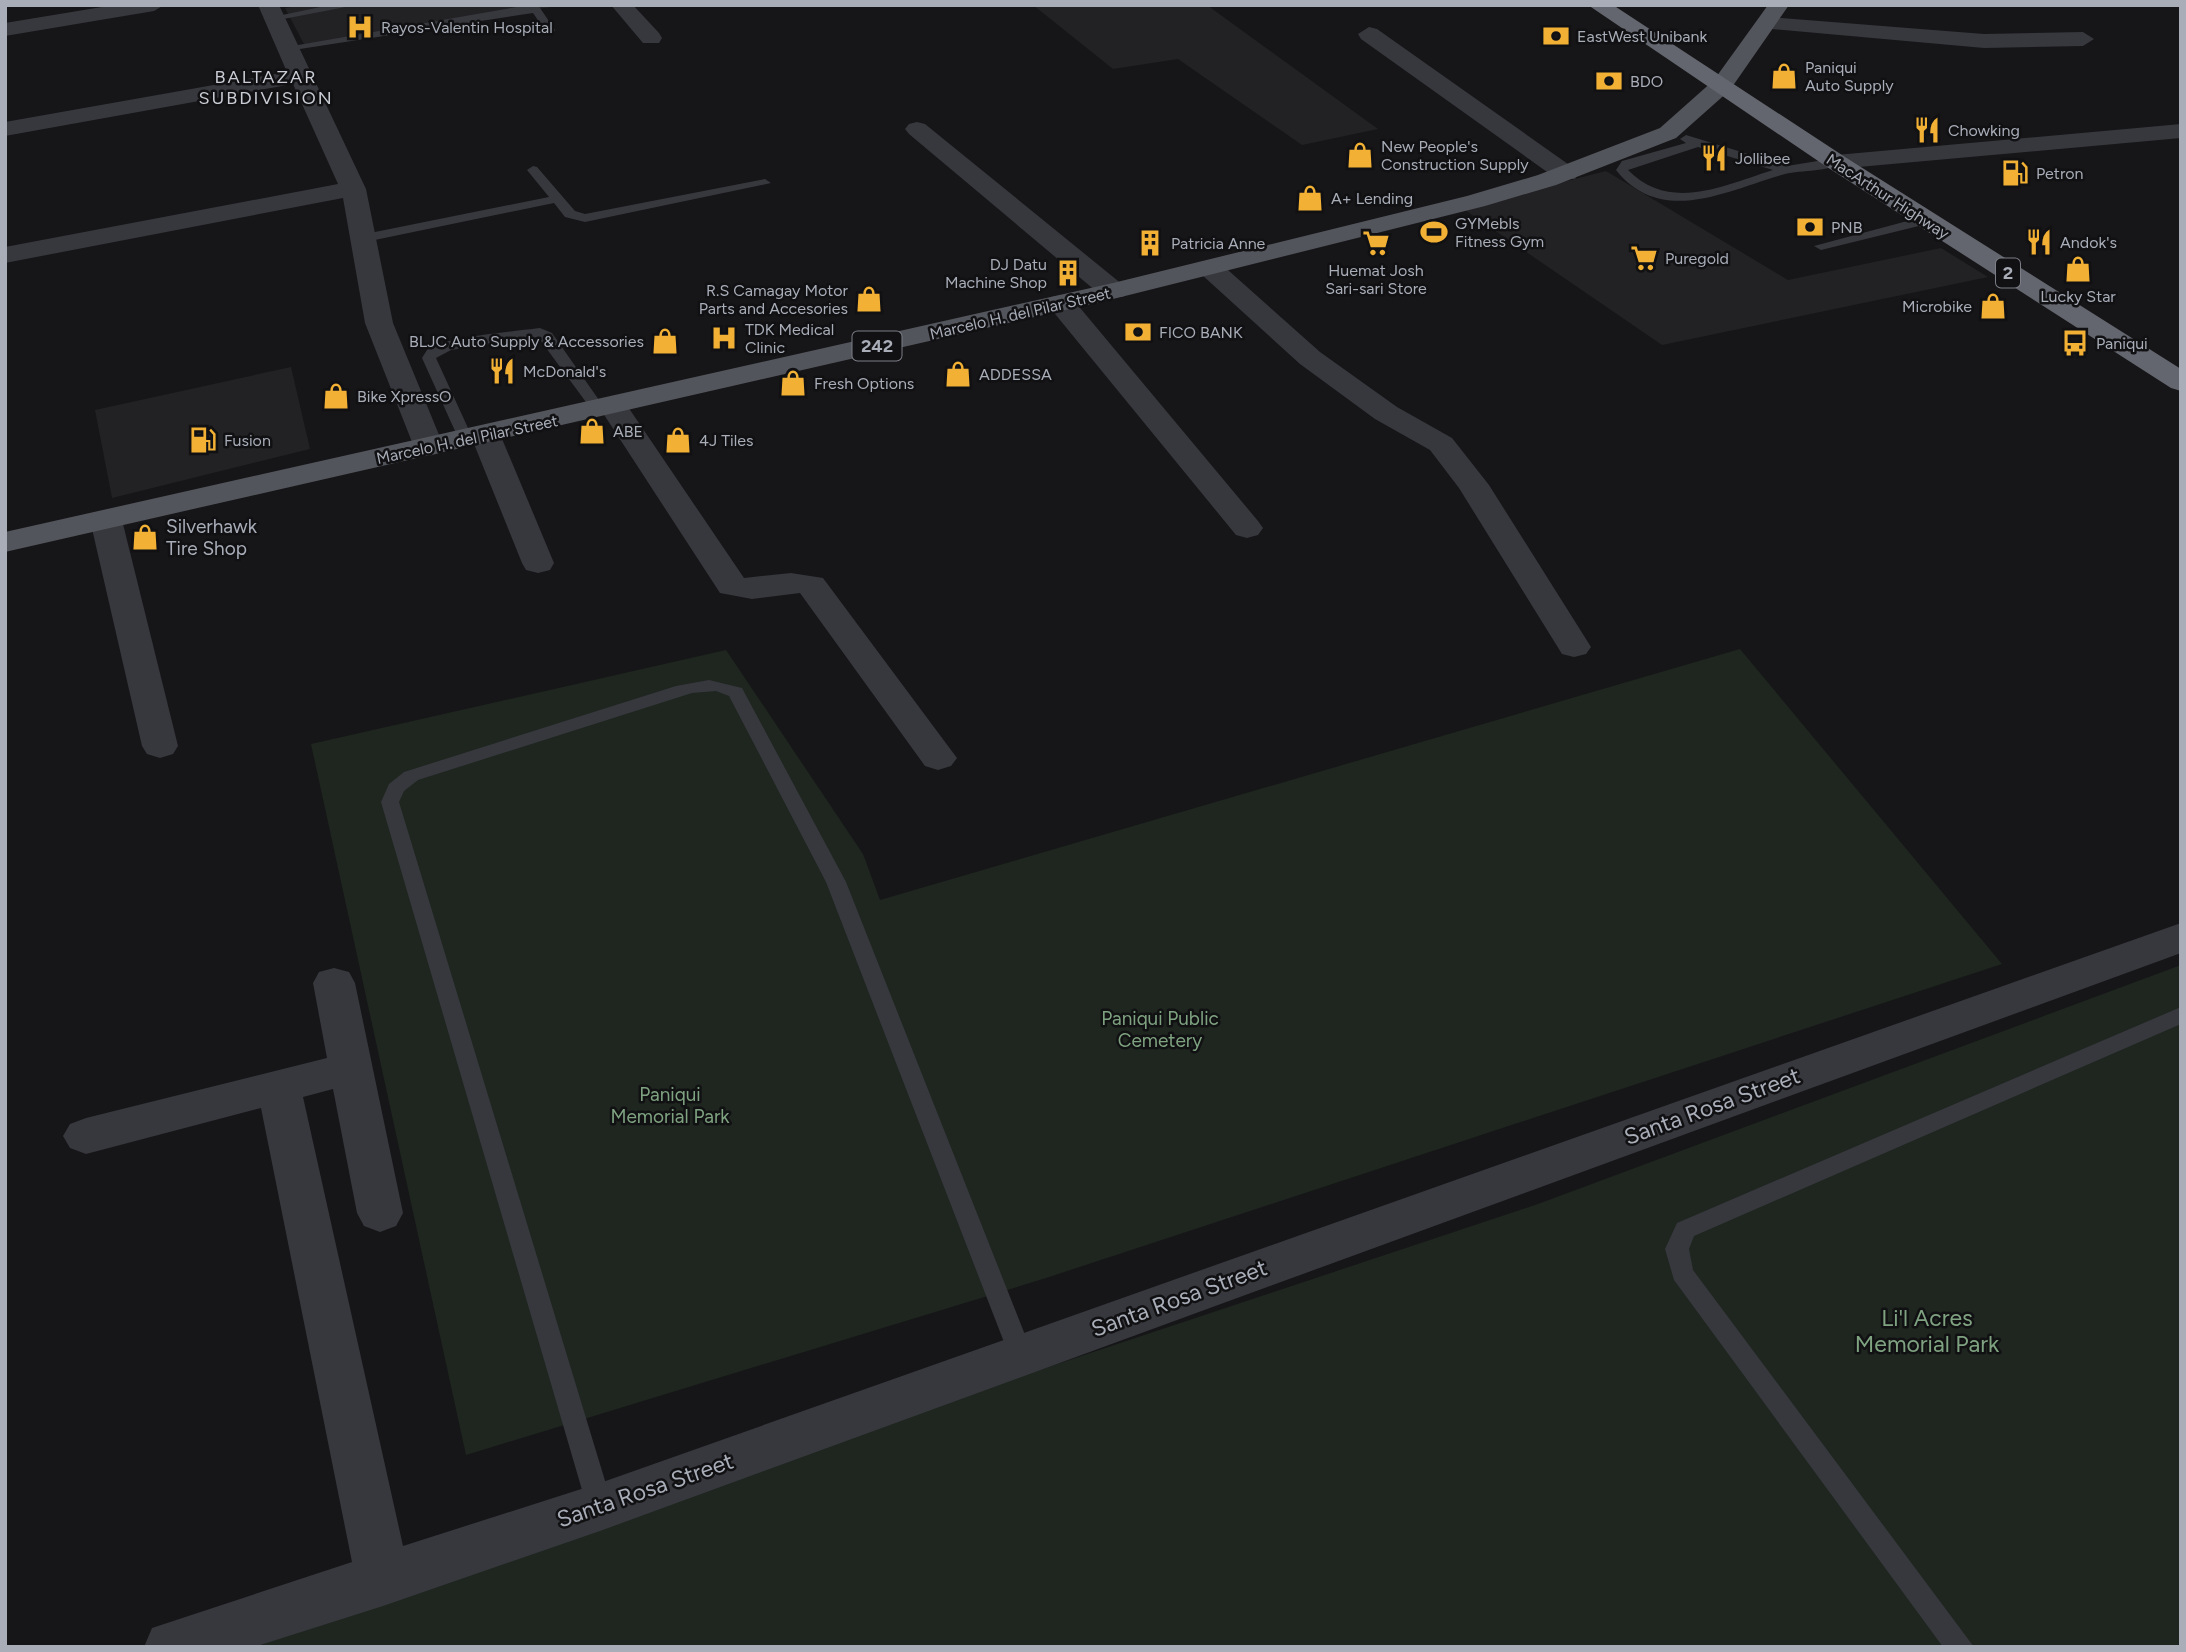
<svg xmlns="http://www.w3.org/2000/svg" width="2186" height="1652" font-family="Figtree,sans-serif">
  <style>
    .built { fill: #222225 }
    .green { fill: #1e261f }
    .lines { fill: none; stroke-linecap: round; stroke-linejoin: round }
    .lane { fill: #37383d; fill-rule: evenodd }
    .street { fill: #37383d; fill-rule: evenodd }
    .primary { fill: #53555c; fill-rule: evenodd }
    .highway { fill: #63666e; fill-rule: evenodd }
    .labels { text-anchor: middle; stroke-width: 5; stroke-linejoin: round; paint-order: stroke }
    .far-poi-label { font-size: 16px; fill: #a8adb8; stroke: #111113; text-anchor: start }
    .far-street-label { font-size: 16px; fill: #a8adb8; stroke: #111113 }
    .far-neighbourhood-label { font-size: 18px; letter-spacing: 2px; fill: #c9ccd4; stroke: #111113 }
    .shield { fill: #111113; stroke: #7b7e86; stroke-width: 2 }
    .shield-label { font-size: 18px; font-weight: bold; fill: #a8adb8 }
    .poi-label { font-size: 19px; fill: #a8adb8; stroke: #111113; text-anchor: start }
    .park-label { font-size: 19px; fill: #7fa381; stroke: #111113 }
    .near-street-label { font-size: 23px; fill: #a8adb8; stroke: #111113 }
    .near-park-label { font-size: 23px; fill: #7fa381; stroke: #111113 }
  </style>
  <rect width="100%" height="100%" fill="#161618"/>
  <g class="built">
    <polygon points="304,5 564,5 305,46 285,8"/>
    <polygon points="1033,5 1207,5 1378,129 1302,145 1178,59 1113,69"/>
    <polygon points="1606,171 1788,280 1941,248 1988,277 1662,345 1462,208"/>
    <polygon points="291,367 310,449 112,498 95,410"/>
  </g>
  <g class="green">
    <polygon points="1740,649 2002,964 1043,1279 466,1455 311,744 726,650 863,854 880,900"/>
    <polygon points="2181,965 2181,1647 207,1647 1538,1204"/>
  </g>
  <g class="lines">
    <g class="lane">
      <polygon points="330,5 356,5 273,21 268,18"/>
      <polygon points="528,5 538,5 555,30 554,32 546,32 533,13 287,51 281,48"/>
      <path d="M1686,135l101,31 49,-8 6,4c-13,10 -40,8 -57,12 -56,15 -123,54 -169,-4l6,-9 64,-18 -6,-4zM1698,147l75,23c-48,15 -103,43 -145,0z"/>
      <polygon points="533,166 537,167 575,211 585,214 765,179 771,183 585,222 565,217 554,203 365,242 358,238 365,234 549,197 527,170"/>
      <polygon points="1926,216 1932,220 1931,223 1821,250 1814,246"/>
      <path d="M540,328l12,5 54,77 -2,3h-10l-56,-76 -87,13 -15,8 37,81 -3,3h-10l-38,-84c2,-3 4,-7 6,-9 14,-12 91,-18 112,-21z"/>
      <polygon points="709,680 742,688 846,882 1033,1355 1030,1363 1021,1366 1012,1363 1009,1355 826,882 729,696 716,691 692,693 418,780 404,791 399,802 613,1507 609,1516 600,1519 591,1516 587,1507 381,802 389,784 404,772 676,686"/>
      <polygon points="2181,1007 2181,1024 1694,1236 1689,1249 1693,1270 1974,1647 1943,1647 1674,1280 1665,1249 1677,1223"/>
    </g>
    <g class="street">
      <polygon points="114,5 164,5 154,11 5,36 5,23"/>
      <polygon points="258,5 279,5 366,189 393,323 444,447 440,453 429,456 418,453 414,447 365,323 343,198 5,263 5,247 338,184 293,84 5,136 5,122 287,72"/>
      <polygon points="611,5 633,5 659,33 662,38 659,43 643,43"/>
      <polygon points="1768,17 1984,34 2083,32 2094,39 2083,46 1984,48 1760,28 1757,23"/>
      <polygon points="1369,27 1377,29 1575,169 1578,174 1575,179 1557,179 1361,39 1358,34"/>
      <polygon points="917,122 925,124 1123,285 1127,291 1123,297 1103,297 909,134 905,129 909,124"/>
      <polygon points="2181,124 2181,138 1836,169 1827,167 1824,162 1827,157 1836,155"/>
      <polygon points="1210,260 1219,262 1320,352 1397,407 1452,438 1489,485 1591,647 1586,654 1574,657 1562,654 1459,488 1430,450 1375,419 1300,364 1201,274 1197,268 1201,262"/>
      <polygon points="1061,295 1071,297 1258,521 1263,528 1258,535 1247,538 1236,535 1051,309 1047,303 1051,297"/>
      <polygon points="614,398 624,401 744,578 791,573 823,578 951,750 957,758 951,766 938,770 925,766 800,593 752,599 720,593 599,407 604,401"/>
      <polygon points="485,425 496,428 500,434 554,563 550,570 538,573 526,570 522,563 470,434 474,428"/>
      <polygon points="106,510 117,513 122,520 178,746 173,754 160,758 147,754 142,746 90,520 95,513"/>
      <polygon points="2181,923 2181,953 600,1531 383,1606 254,1647 144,1647 152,1628 352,1562 261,1108 86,1154 70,1148 63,1136 70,1124 86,1118 327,1058 313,983 319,972 334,968 349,972 355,983 403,1213 396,1226 380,1232 364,1226 357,1213 333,1089 303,1097 403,1546 600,1483"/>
    </g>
    <polygon class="primary" points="1768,5 1789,5 1730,90 1676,138 1556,185 1485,206 1113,299 5,552 5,532 1113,283 1467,196 1538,175 1660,128 1714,80"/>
    <polygon class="highway" points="1588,5 1613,5 1845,157 2181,369 2181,391 2171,388 1827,167"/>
  </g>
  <defs>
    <g id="hospital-bare" transform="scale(2.1)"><path d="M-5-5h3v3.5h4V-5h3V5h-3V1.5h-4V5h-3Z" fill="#f2b134" stroke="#111113" stroke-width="2.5" paint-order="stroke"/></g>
    <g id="bank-bare" transform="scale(2.1)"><path d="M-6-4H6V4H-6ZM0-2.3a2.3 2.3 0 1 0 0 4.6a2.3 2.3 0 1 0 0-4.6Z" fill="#f2b134" stroke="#111113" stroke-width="2.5" paint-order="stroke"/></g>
    <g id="shop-bare" transform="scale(2.1)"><path d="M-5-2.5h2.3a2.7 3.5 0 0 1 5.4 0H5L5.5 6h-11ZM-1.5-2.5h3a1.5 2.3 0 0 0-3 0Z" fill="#f2b134" stroke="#111113" stroke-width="2.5" paint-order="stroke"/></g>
    <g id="restaurant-bare" transform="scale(2.1)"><path d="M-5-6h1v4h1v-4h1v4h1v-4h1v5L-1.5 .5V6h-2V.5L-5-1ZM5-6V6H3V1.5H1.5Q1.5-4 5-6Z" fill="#f2b134" stroke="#111113" stroke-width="2.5" paint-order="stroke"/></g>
    <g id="fuel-bare" transform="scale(2.1)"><path d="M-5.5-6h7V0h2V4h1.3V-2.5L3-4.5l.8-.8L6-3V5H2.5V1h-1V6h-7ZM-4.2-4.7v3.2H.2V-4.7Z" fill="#f2b134" stroke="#111113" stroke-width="2.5" paint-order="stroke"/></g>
    <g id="stadium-bare" transform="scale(2.1)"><path d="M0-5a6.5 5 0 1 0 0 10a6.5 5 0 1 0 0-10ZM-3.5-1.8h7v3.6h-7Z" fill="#f2b134" stroke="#111113" stroke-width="2.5" paint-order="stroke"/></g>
    <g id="building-bare" transform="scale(2.1)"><path d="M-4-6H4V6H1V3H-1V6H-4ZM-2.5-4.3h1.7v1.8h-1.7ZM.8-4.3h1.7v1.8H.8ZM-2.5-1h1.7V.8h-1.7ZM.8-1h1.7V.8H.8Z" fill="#f2b134" stroke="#111113" stroke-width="2.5" paint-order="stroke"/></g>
    <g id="supermarket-bare" transform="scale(2.1)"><path d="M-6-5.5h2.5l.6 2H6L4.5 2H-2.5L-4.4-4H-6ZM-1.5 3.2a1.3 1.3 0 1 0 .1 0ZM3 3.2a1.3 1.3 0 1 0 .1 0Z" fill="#f2b134" stroke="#111113" stroke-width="2.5" paint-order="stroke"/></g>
    <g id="bus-bare" transform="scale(2.1)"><path d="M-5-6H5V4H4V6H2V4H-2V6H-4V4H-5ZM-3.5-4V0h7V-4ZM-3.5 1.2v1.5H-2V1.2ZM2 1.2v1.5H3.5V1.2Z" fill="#f2b134" stroke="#111113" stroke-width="2.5" paint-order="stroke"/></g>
  </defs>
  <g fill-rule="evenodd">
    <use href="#hospital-bare" x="360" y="27"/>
    <use href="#bank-bare" x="1556" y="36"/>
    <use href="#shop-bare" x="1784" y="76"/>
    <use href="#bank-bare" x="1609" y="81"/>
    <use href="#restaurant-bare" x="1927" y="130"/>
    <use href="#shop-bare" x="1360" y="155"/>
    <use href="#restaurant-bare" x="1714" y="158"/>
    <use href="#fuel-bare" x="2015" y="173"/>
    <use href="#shop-bare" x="1310" y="198"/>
    <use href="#bank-bare" x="1810" y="227"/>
    <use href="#stadium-bare" x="1434" y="232"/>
    <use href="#restaurant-bare" x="2039" y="242"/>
    <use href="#building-bare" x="1150" y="243"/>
    <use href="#supermarket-bare" x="1376" y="243"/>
    <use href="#supermarket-bare" x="1644" y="258"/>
    <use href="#shop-bare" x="2078" y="269"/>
    <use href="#building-bare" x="1068" y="273"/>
    <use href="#shop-bare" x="869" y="299"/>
    <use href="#shop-bare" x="1993" y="306"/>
    <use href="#bank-bare" x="1138" y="332"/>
    <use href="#hospital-bare" x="724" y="338"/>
    <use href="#shop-bare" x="665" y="341"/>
    <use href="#bus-bare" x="2075" y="343"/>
    <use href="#restaurant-bare" x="502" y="371"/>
    <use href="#shop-bare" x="958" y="374"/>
    <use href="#shop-bare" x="793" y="383"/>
    <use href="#shop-bare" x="336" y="396"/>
    <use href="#shop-bare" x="592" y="431"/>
    <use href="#fuel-bare" x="203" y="440"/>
    <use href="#shop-bare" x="678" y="440"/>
    <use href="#shop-bare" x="145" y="537"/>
  </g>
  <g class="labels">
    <g class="far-poi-label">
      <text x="381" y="33">Rayos-Valentin Hospital</text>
      <text x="1577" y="42">EastWest Unibank</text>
      <text x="1805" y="73">Paniqui<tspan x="1805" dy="18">Auto Supply</tspan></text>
      <text x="1630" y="87">BDO</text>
      <text x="1948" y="136">Chowking</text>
      <text x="1381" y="152">New People's<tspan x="1381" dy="18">Construction Supply</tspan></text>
      <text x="1735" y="164">Jollibee</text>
      <text x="2036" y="179">Petron</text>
      <text x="1331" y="204">A+ Lending</text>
      <text x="1455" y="229">GYMebls<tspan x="1455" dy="18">Fitness Gym</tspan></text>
      <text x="1831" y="233">PNB</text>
      <text x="2060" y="248">Andok's</text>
      <text x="1171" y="249">Patricia Anne</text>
      <text x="1665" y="264">Puregold</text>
      <text x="1047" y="270" text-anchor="end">DJ Datu<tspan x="1047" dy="18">Machine Shop</tspan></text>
      <text x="1376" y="276" text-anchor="middle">Huemat Josh<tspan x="1376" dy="18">Sari-sari Store</tspan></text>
      <text x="848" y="296" text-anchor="end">R.S Camagay Motor<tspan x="848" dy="18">Parts and Accesories</tspan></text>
      <text x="2078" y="302" text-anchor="middle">Lucky Star</text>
      <text x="1972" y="312" text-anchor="end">Microbike</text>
      <text x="745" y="335">TDK Medical<tspan x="745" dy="18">Clinic</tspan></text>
      <text x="1159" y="338">FICO BANK</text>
      <text x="644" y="347" text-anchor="end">BLJC Auto Supply &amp; Accessories</text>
      <text x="2096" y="349">Paniqui</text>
      <text x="523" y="377">McDonald's</text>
      <text x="979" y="380">ADDESSA</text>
      <text x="814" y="389">Fresh Options</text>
      <text x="357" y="402">Bike XpressO</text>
      <text x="613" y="437">ABE</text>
      <text x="224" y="446">Fusion</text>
      <text x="699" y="446">4J Tiles</text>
    </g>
    <g class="far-street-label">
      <text transform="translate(1888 196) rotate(33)" y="6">MacArthur Highway</text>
      <text transform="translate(1020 313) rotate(-13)" y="6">Marcelo H. del Pilar Street</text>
      <text transform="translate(467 439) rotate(-12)" y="6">Marcelo H. del Pilar Street</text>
    </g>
    <g class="far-neighbourhood-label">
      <text x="266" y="83">BALTAZAR<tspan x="266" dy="21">SUBDIVISION</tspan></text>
    </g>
    <g class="shield">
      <rect x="1996" y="258.5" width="24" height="29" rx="5"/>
      <rect x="852.5" y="331.5" width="49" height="29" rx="5"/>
    </g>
    <g class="shield-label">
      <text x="2008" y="279">2</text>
      <text x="877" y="352">242</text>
    </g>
    <g class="poi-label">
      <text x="166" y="533">Silverhawk<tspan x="166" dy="22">Tire Shop</tspan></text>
    </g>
    <g class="park-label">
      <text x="1160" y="1025">Paniqui Public<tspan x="1160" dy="22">Cemetery</tspan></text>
      <text x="670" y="1101">Paniqui<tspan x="670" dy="22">Memorial Park</tspan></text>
    </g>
    <g class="near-street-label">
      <text transform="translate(1712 1106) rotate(-20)" y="8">Santa Rosa Street</text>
      <text transform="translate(1179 1298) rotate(-20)" y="8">Santa Rosa Street</text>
      <text transform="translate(645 1490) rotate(-19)" y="8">Santa Rosa Street</text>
    </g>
    <g class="near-park-label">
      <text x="1927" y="1326">Li'l Acres<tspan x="1927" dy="26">Memorial Park</tspan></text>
    </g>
  </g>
  <rect width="2186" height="1652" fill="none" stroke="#a8adb8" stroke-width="14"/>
</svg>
